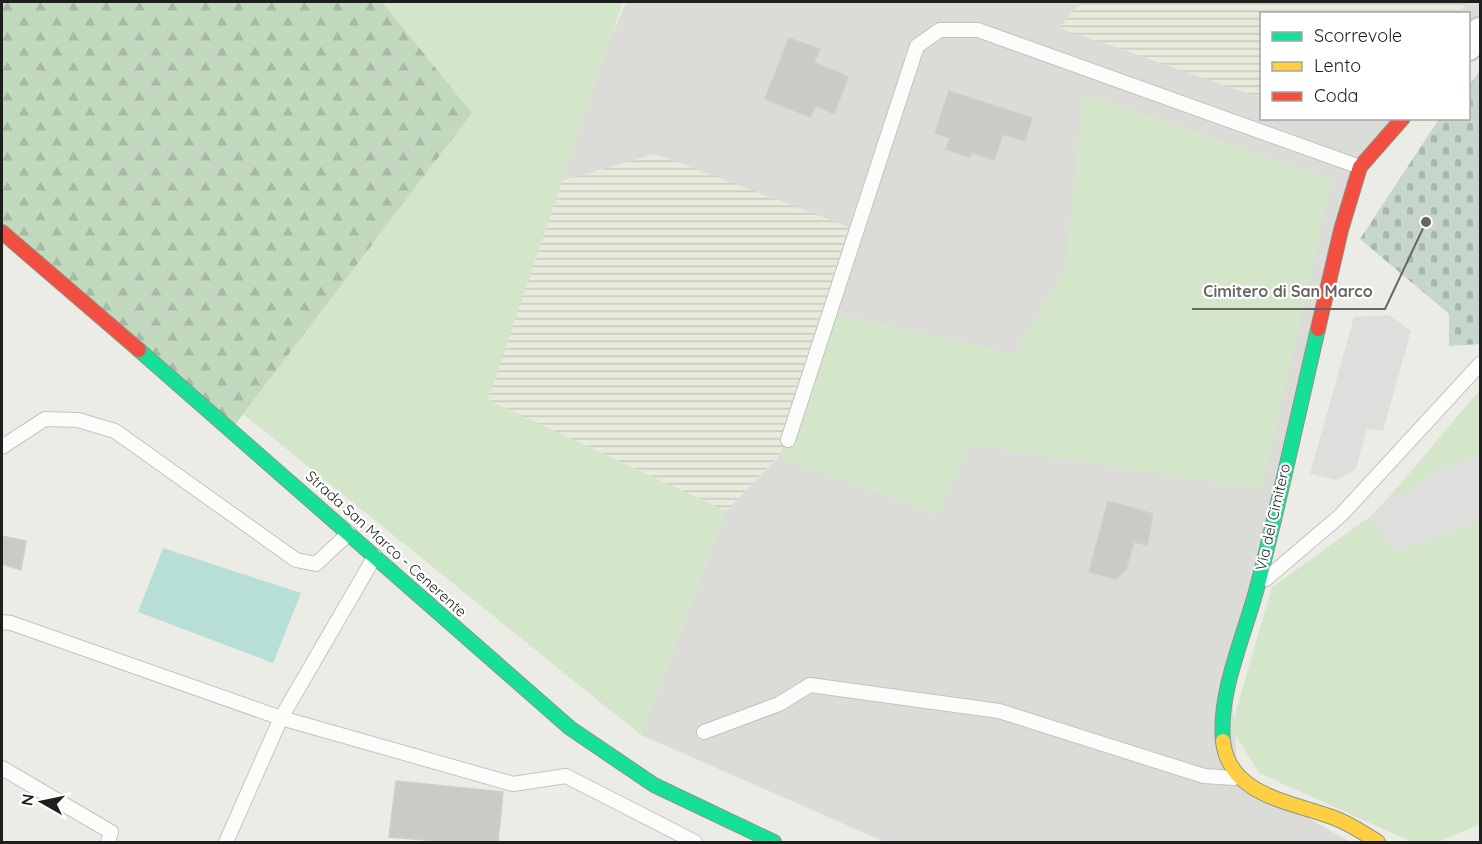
<svg xmlns="http://www.w3.org/2000/svg" width="1482" height="844" font-family="Quicksand,sans-serif">
  <style>
    .residential { fill: #dbdbd8 }
    .farmland { fill: url(#farmland-rules) }
    .grass { fill: #d3e6c9 }
    .forest { fill: url(#forest-firs) }
    .cemetery { fill: url(#cemetery-stones) }
    .pitch { fill: #b7dfd6 }
    .parking { fill: #dededc }
    .building { fill: #cacac7; stroke: #cfcec9; stroke-width: 1.5 }
    .lines { fill: none; stroke-linecap: round; stroke-linejoin: round }
    .lane-casing { stroke: #c3c3c1; stroke-width: 16 }
    .street-casing { stroke: #c3c3c1; stroke-width: 32 }
    .fast-casing { stroke: #8e9481; stroke-width: 16 }
    .slow-casing { stroke: #8e9481; stroke-width: 16 }
    .jam-casing { stroke: #8e9481; stroke-width: 16 }
    .lane { stroke: #fcfcfb; stroke-width: 14 }
    .street { stroke: #fcfcfb; stroke-width: 28 }
    .fast { stroke: #16e098; stroke-width: 14 }
    .slow { stroke: #ffcf43; stroke-width: 14 }
    .jam { stroke: #f24e42; stroke-width: 14 }
    .labels { text-anchor: middle; stroke-width: 4.5; stroke-linejoin: round; paint-order: stroke }
    .street-label { font-size: 15px; fill: #1e1e1e; stroke: #fff }
    .leader { fill: none; stroke: #666664; stroke-width: 2 }
    .callout-dot { fill: #666664; stroke: #fff; stroke-width: 2 }
    .callout-label { font-size: 16px; text-anchor: middle; font-weight: bold; fill: #666664; stroke: #fff; stroke-width: 4.5; stroke-linejoin: round; paint-order: stroke }
  </style>
  <defs>
    <pattern id="farmland-rules" width="6" height="5" patternUnits="userSpaceOnUse" patternTransform="scale(1.5)"><rect width="6" height="5" fill="#e8ebdc"/><path d="M0 2.5h6" fill="none" stroke="#c7c9bc"/></pattern>
    <pattern id="forest-firs" width="22" height="20" patternUnits="userSpaceOnUse" patternTransform="scale(1.5)"><rect width="22" height="20" fill="#c3d9bf"/><path d="M5 1l3.5 6h-7zM16 11l3.5 6h-7z" fill="#a7baa4"/></pattern>
    <pattern id="cemetery-stones" width="16" height="16" patternUnits="userSpaceOnUse" patternTransform="scale(1.5)"><rect width="16" height="16" fill="#c7d6ca"/><path d="M2 7V4a2 2 0 0 1 4 0v3zM10 15v-3a2 2 0 0 1 4 0v3z" fill="#aab7ad"/></pattern>
  </defs>
  <rect width="100%" height="100%" fill="#ecece7"/>
  <polygon class="residential" points="626,2 1480,2 1480,39 1469,51 1468,14 1262,14 1262,118 1406,119 1360,167 1231,676 1238,778 1350,842 885,842 641,735 726,511 778,458 656,154 561,181 604,54"/>
  <g class="farmland">
    <polygon points="1081,2 1469,2 1457,13 1262,14 1261,98 1060,28"/>
    <polygon points="656,154 857,230 788,440 778,457 726,511 487,400 561,181"/>
  </g>
  <g class="grass">
    <polygon points="382,2 623,2 488,400 726,511 641,735 243,414 472,113"/>
    <polygon points="1083,93 1332,179 1262,489 972,445 937,515 778,457 788,440 830,312 1015,354 1065,269"/>
    <polygon points="1480,390 1480,456 1432,473 1409,492 1389,497"/>
    <polygon points="1371,516 1395,552 1480,521 1480,824 1438,842 1410,841 1259,773 1231,728 1272,587"/>
  </g>
  <polygon class="forest" points="2,2 382,2 472,113 231,430 2,232"/>
  <polygon class="cemetery" points="1480,71 1480,344 1449,346 1449,314 1360,239 1439,119 1468,118 1469,85"/>
  <polygon class="pitch" points="163,548 301,593 273,663 138,612"/>
  <g class="parking">
    <polygon points="1389,315 1411,331 1383,431 1367,429 1356,469 1337,480 1310,474 1354,317"/>
    <polygon points="1480,456 1480,521 1395,552 1371,516 1389,497 1409,492 1432,473"/>
  </g>
  <g class="building">
    <polygon points="789,38 820,49 814,62 848,77 834,114 816,106 810,117 765,99"/>
    <polygon points="949,91 1032,118 1025,141 1003,134 994,160 971,152 970,157 946,149 950,138 935,133"/>
    <polygon points="1108,501 1153,514 1147,545 1134,542 1126,570 1116,579 1089,572"/>
    <polygon points="2,536 26,541 21,570 2,564"/>
    <polygon points="396,781 503,792 498,842 451,842 389,837"/>
  </g>
  <g class="lines">
    <g class="lane-casing">
      <g id="lane">
        <polyline points="788,440 917,46 940,30 978,30 1360,167"/>
        <polyline points="2,447 45,419 78,420 115,431 296,560 316,564 349,533"/>
        <polyline points="1266,579 1341,515 1480,364"/>
        <polyline points="2,622 11,623 281,718 375,556"/>
        <polyline points="704,732 779,704 810,685 999,711 1204,776 1234,778"/>
        <polyline points="2,768 111,832 108,842"/>
        <polyline points="226,842 281,718 513,784 566,776 695,842"/>
      </g>
    </g>
    <g class="street-casing">
      <polyline id="street" points="1468,46 1480,32"/>
    </g>
    <g class="fast-casing">
      <g id="fast">
        <polyline points="139,350 570,728 654,785 774,842"/>
        <path d="M1223,741c-5,-50 23,-109 35,-157 22,-84 40,-170 60,-255"/>
      </g>
    </g>
    <g class="slow-casing">
      <path id="slow" d="M1223,741c6,56 71,61 114,78 15,6 28,15 41,23"/>
    </g>
    <g class="jam-casing">
      <g id="jam">
        <polyline points="2,232 139,350"/>
        <polyline points="1318,329 1341,230 1360,167 1403,118"/>
      </g>
    </g>
    <use href="#lane" class="lane"/>
    <use href="#street" class="street"/>
    <use href="#fast" class="fast"/>
    <use href="#slow" class="slow"/>
    <use href="#jam" class="jam"/>
  </g>
  <g class="labels">
    <g class="street-label">
      <text transform="translate(1273 517) rotate(-77)" y="5">Via del Cimitero</text>
      <text transform="translate(386 544) rotate(42)" y="5">Strada San Marco - Cenerente</text>
    </g>
  </g>
  <path class="leader" d="M1426 222L1385 309H1192"/>
  <circle class="callout-dot" cx="1426" cy="222" r="6"/>
  <g class="callout-label">
    <text x="1288" y="297">Cimitero di San Marco</text>
  </g>
  <rect width="1482" height="844" fill="none" stroke="#1e1e1e" stroke-width="6"/>
  <rect x="1260" y="12" width="210" height="108" fill="#ffffff" stroke="#a5a5a5" stroke-width="1.5"/>
  <rect x="1272" y="32" width="30" height="9" fill="#16e098" stroke="#a5a5a5" stroke-width="1.5"/>
  <text x="1314" y="42" font-size="18" fill="#1e1e1e">Scorrevole</text>
  <rect x="1272" y="62" width="30" height="9" fill="#ffcf43" stroke="#a5a5a5" stroke-width="1.5"/>
  <text x="1314" y="72" font-size="18" fill="#1e1e1e">Lento</text>
  <rect x="1272" y="92" width="30" height="9" fill="#f24e42" stroke="#a5a5a5" stroke-width="1.5"/>
  <text x="1314" y="102" font-size="18" fill="#1e1e1e">Coda</text>
  <g transform="translate(42 802) rotate(279)" stroke="#ffffff" stroke-width="4.5" paint-order="stroke">
  <path d="M0-4.5L10 22L0 15L-10 22Z" fill="#1e1e1e"/>
  <text y="-9" font-size="16" font-weight="bold" text-anchor="middle" fill="#1e1e1e">N</text>
  </g>
</svg>
